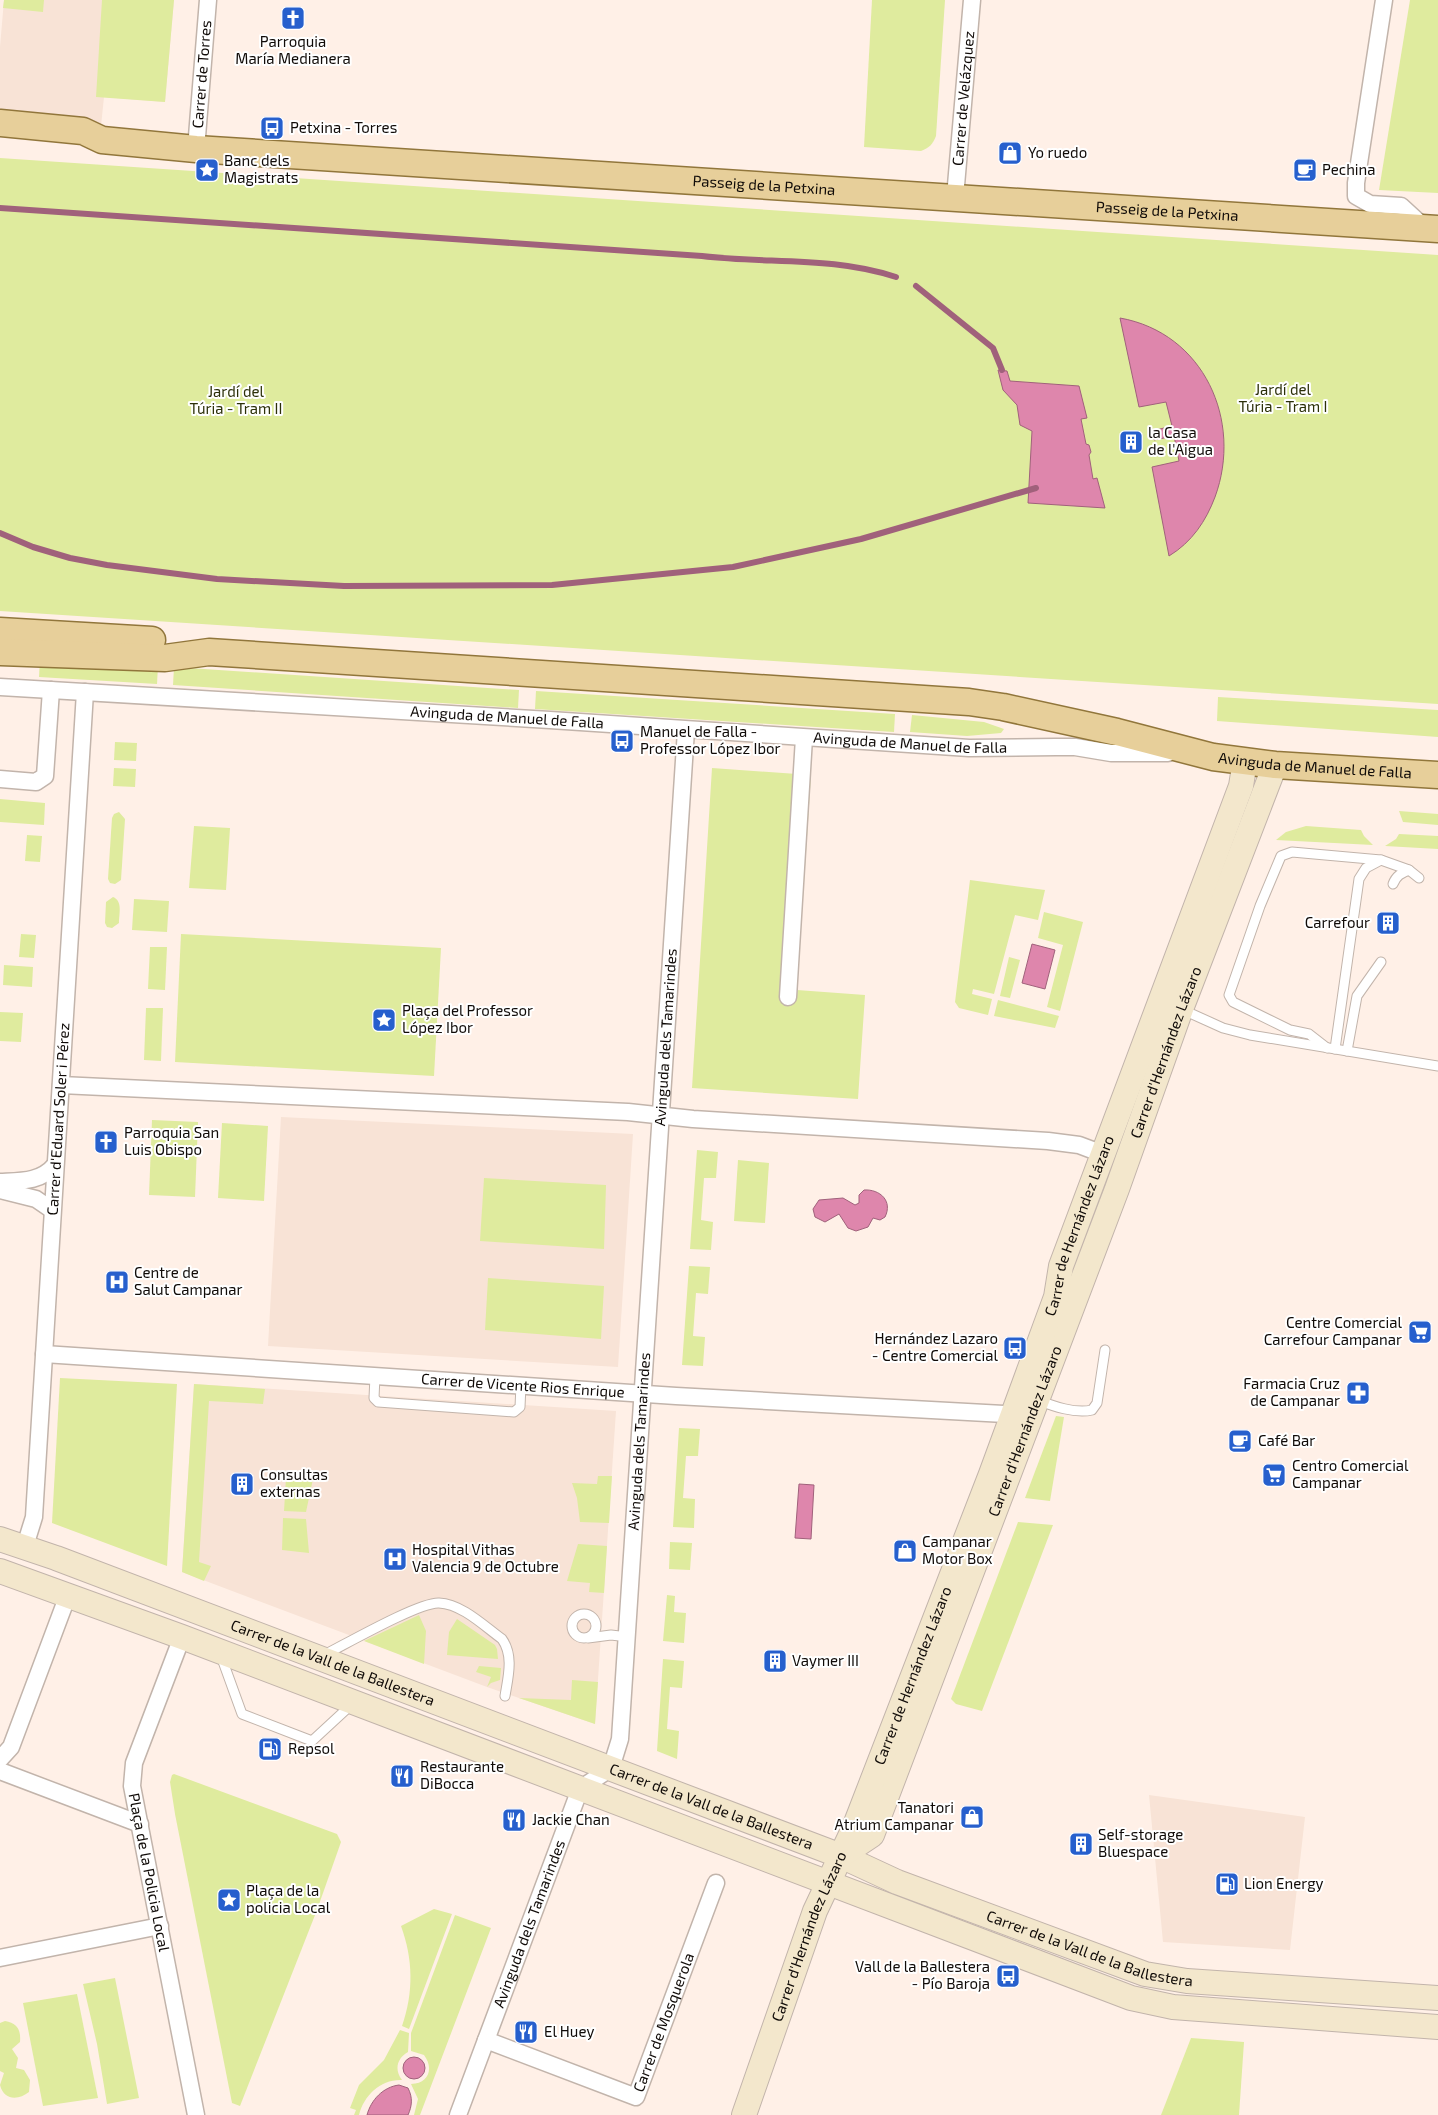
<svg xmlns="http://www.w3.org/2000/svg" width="1438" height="2115" font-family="'Exo 2',sans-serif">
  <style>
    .built { fill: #f8e3d6 }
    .green { fill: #dfeb9e }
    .water { fill: #de86ac; stroke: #a0617b }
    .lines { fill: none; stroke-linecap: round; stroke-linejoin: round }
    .stream { stroke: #a0617b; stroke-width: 6 }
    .lane-casing { stroke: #c2b4ab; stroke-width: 11 }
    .street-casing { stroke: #c2b4ab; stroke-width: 19 }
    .secondary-casing { stroke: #c2b4ab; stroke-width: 26 }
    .primary-casing { stroke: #91763b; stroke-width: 29 }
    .lane { stroke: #fff; stroke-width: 9 }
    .street { stroke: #fff; stroke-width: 16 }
    .secondary { stroke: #f3e7cc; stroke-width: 24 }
    .primary { stroke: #e7cf9a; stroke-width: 26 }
    .labels { text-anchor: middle; stroke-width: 4; stroke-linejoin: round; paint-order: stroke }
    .poi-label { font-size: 15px; fill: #100b08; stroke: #fff; text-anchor: start }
    .street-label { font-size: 15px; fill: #100b08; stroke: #fff }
    .park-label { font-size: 15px; fill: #2c3009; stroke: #fff }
  </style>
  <rect width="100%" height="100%" fill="#fff0e7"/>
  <g class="built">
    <polygon points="4,0 174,0 165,102 104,97 101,126 0,119 0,47"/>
    <polygon points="281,1117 633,1134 618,1367 268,1346"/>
    <polygon points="194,1384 616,1411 595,1724 487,1687 182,1572"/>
    <polygon points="1149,1795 1305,1817 1290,1950 1163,1942"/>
  </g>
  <g class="green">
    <polygon points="4,0 44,0 43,12 3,8"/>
    <polygon points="102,0 174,0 165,102 96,97"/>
    <path d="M872,0h73l-9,136c-3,8 -7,12 -15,15l-57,-4z"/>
    <polygon points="1410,0 1438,0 1438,193 1379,190"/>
    <polygon points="0,158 1438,255 1438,704 0,611"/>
    <polygon points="40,659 158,666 157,684 39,677"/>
    <polygon points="174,667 519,690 518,708 173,685"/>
    <polygon points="536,691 895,714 894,732 535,709"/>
    <polygon points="1218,697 1438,710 1438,737 1217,721"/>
    <polygon points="912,715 984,722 1004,729 1001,733 967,736 910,732"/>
    <polygon points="115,742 137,743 136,761 114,760"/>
    <polygon points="114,768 136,769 135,787 113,786"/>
    <polygon points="712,768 811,775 797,990 865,995 858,1099 692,1088"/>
    <polygon points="0,799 45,803 44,825 0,822"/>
    <polygon points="1399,811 1438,814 1438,825 1403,822"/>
    <polygon points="119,812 125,819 121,880 115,884 110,883 108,879 112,818 114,814"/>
    <polygon points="194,826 230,828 226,890 189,888"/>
    <polygon points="1306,826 1361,830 1364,836 1373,845 1276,840 1286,832"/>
    <polygon points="1399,834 1438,836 1438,849 1385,846 1396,839"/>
    <polygon points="27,835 42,836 40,862 25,861"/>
    <polygon points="970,880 1045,890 1038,920 1015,915 994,994 973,989 972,994 992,999 988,1015 959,1008 955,1002"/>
    <path d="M113,897c10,4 6,17 6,26l-7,5 -5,-1 -2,-4 1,-21z"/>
    <polygon points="134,899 169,901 167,932 132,930"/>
    <polygon points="1044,912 1083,922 1060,1011 1047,1007 1063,945 1038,938"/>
    <polygon points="21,934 36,935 34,958 19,957"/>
    <polygon points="181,934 441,948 434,1076 175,1062"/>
    <polygon points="150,947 167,947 165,990 148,989"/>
    <polygon points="1009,957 1020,960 1010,998 1000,996"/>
    <polygon points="4,965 33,967 32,987 3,985"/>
    <polygon points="998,1000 1059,1016 1055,1028 994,1016"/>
    <polygon points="146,1008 163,1008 161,1061 144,1060"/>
    <polygon points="0,1012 23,1013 21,1042 0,1041"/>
    <polygon points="152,1120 198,1122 195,1197 149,1195"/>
    <polygon points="222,1123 268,1126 264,1201 218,1198"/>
    <polygon points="697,1150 718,1152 716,1178 704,1178 701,1220 713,1222 711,1250 690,1249"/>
    <polygon points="738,1160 769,1163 765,1223 734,1221"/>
    <polygon points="484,1178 606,1185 604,1249 480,1241"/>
    <polygon points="689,1266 710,1267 708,1294 696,1293 693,1336 705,1337 703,1366 682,1365"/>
    <polygon points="488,1278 604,1286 601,1339 485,1330"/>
    <polygon points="60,1378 177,1384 167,1566 52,1523"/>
    <polygon points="194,1384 265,1389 263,1404 209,1401 199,1562 211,1566 204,1581 182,1572"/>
    <polygon points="1056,1416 1064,1417 1050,1501 1025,1498"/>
    <polygon points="679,1428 700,1429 698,1456 686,1456 683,1498 695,1499 694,1528 673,1527"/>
    <polygon points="598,1476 612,1476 609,1523 580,1522 577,1498 572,1483 597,1484"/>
    <polygon points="286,1478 313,1479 306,1512 284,1511"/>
    <polygon points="283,1518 306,1519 309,1553 282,1550"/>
    <polygon points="1018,1522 1053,1525 982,1711 956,1704 951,1699"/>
    <polygon points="670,1542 692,1543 690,1570 669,1569"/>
    <polygon points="578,1544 607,1546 604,1593 589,1592 590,1583 567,1581"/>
    <polygon points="667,1595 675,1596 674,1612 686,1613 684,1643 663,1641"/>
    <polygon points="419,1615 426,1631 424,1664 364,1641"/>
    <polygon points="457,1619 495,1645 497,1649 498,1659 447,1655 449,1632"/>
    <polygon points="663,1659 684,1661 682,1688 670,1687 667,1729 679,1731 677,1759 657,1751"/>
    <polygon points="479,1666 501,1668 500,1680 491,1683 487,1687 491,1677 476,1672"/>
    <polygon points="572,1680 598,1682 595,1724 519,1698 571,1700"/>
    <polygon points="174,1774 337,1834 341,1842 317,1910 240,2106 232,2103 175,1814 170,1782 172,1775"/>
    <path d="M434,1909l18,5 -43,115 -7,-3c12,-34 11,-67 -1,-100z"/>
    <path d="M455,1915l36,13 -71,187h-6l4,-16 -7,-15c18,0 23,-16 13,-29l-13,-4v-18z"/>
    <polygon points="115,1978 139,2098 107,2104 97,2044 83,1984"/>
    <polygon points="77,1994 98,2098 43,2106 23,2003"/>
    <path d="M5,2021c13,2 16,10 15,21l-8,7 6,9 -2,10 8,2 6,10 -1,12c-10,8 -25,9 -29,-7l4,-12 -4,-2v-48z"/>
    <path d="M400,2030l9,3 -1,19c-11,6 -14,18 -6,28 -21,-1 -38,15 -43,35h-5l2,-5 -6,-2 9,-23 25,-25z"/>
    <polygon points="1191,2038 1244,2042 1239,2115 1161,2115"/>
  </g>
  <g class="water">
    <path d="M1120,318c84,15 123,103 95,179 -9,24 -23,45 -46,59l-17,-89 27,-6 -5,-25 -20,4 -2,-9 20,-5 -6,-24 -27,5z"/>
    <polygon points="998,370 1007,371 1010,381 1079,386 1087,418 1081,419 1086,444 1089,445 1091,452 1089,455 1093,479 1097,478 1105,508 1028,503 1032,431 1020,425 1017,405 1003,390"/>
    <polygon points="1032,944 1055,950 1045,989 1022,983"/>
    <path d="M864,1190c16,-1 29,11 21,27l-5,3 -7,-2 -5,9 -12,4 -8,-3 -9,-14 -14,8 -10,-5 -2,-8 6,-9 24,-2 12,7 4,-2v-8z"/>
    <polygon points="799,1484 814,1485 811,1539 795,1538"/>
    <circle cx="414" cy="2068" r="11"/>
    <path d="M399,2085l9,3c5,10 4,18 0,27h-41c4,-15 16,-28 32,-30z"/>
  </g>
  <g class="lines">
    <g class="stream">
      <path d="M0,208l702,48c65,8 131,0 194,21"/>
      <polyline points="916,286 993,348 1002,370"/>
      <polyline points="0,533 33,547 70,558 107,565 217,579 344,586 552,585 733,567 861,539 1036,488"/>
    </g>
    <g class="lane-casing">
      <g id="lane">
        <path d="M1393,884c3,-8 8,-11 16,-14"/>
        <polyline points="1181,1009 1223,1028 1250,1035 1438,1066"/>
        <polyline points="1327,1048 1309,1034 1290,1030 1233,1002 1229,995 1260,906 1281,856 1292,852 1381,860"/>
        <polyline points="1335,1049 1359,879 1366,868 1381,860 1409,870 1419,878"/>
        <polyline points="1347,1051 1357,996 1381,962"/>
        <polyline points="375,1376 374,1398 378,1402 514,1412 520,1407 521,1385"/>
        <path d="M1037,1400c16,6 38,14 55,10l5,-7 8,-53"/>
        <circle cx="584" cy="1626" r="12"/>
        <polyline points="588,1638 611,1635 628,1637"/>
        <path d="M324,1655c22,-11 95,-53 115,-52 23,1 45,23 63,36 12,17 6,38 3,57"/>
        <polyline points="221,1656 242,1714 312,1741 351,1705"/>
      </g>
    </g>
    <g class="street-casing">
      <g id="street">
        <polyline points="1384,0 1356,183 1356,196 1370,204 1401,206 1425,228"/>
        <path id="s1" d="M196,149l12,-149"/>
        <path id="s2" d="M955,197l17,-197"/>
        <path id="s3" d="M0,687l550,33 419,28 87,-1h19l36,6h57"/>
        <polyline points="0,779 36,782 45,776 51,690"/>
        <polyline points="788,997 804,738"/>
        <polyline points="61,1085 628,1112 693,1119 1048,1141 1079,1145 1103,1154"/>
        <path d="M0,1182c21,-1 41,0 55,-17"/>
        <polyline points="0,1190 36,1199 52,1210"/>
        <path id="s4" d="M44,1354l632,42 347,19"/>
        <path id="s5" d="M25,1546l9,-29 51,-825"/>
        <path id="s6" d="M182,1637l-48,126 -2,23 64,329"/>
        <polyline points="0,1759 11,1747 68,1595"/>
        <polyline points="0,1771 140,1824"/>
        <polyline points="0,1958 160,1926"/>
        <path id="s7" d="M486,2040l150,57 80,-214"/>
        <path id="s8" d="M458,2115l122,-326 31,-21 9,-29 66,-1009"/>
      </g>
    </g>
    <g class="secondary-casing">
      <g id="secondary">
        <path id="s9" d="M0,1539l56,19 785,298 56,26 248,92 42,7 251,17"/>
        <polyline points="0,1571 182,1637 1131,1998 1173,2007 1438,2027"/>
        <path id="s10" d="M842,1855l30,-20 245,-646 64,-180 94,-244"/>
        <path id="s11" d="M744,2115l71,-204 39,-83 137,-354 65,-177 5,-31 180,-480 4,-25"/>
      </g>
    </g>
    <g class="primary-casing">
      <g id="primary">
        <path id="s12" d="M0,123l83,8 19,9 94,9 1242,80"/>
        <polyline points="0,631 152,640"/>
        <path id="s13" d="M0,652l165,6 44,-6 760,50 34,5 114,25 96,25 62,8 163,10"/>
      </g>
    </g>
    <use href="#lane" class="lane"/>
    <use href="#street" class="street"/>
    <use href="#secondary" class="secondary"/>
    <use href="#primary" class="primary"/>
  </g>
  <defs>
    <g id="church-square" transform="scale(1.25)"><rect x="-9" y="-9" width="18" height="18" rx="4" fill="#265fcd" stroke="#fff"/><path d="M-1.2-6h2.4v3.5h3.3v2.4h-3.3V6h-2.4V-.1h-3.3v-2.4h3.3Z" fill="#fff"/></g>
    <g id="bus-square" transform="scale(1.25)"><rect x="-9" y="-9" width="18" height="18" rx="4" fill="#265fcd" stroke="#fff"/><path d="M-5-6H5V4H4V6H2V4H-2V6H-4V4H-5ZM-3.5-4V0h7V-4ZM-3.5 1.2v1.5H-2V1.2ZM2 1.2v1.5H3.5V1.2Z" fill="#fff"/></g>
    <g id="shop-square" transform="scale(1.25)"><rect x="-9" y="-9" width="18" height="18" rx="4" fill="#265fcd" stroke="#fff"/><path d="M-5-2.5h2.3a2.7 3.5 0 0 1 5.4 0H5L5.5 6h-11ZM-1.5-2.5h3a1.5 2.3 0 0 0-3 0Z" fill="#fff"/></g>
    <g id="sight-square" transform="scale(1.25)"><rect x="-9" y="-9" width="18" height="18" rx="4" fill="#265fcd" stroke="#fff"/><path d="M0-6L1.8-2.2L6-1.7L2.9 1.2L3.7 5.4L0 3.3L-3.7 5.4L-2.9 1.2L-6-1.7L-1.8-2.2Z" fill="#fff"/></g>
    <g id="cafe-square" transform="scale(1.25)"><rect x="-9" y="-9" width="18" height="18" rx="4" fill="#265fcd" stroke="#fff"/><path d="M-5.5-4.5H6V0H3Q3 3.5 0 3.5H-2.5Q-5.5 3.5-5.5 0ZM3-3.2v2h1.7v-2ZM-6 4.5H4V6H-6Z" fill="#fff"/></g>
    <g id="building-square" transform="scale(1.25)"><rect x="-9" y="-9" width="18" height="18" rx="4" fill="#265fcd" stroke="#fff"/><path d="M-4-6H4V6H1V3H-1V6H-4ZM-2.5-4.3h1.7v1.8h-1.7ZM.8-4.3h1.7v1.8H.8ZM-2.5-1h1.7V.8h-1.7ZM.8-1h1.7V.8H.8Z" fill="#fff"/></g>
    <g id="hospital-square" transform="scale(1.25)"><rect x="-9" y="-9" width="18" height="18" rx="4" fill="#265fcd" stroke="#fff"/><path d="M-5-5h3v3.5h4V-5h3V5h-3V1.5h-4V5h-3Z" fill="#fff"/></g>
    <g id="supermarket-square" transform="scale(1.25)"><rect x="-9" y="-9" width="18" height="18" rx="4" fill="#265fcd" stroke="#fff"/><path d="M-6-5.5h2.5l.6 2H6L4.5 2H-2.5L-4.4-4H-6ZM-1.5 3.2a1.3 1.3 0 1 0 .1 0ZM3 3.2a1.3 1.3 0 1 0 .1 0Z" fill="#fff"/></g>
    <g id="pharmacy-square" transform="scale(1.25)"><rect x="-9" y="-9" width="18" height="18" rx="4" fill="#265fcd" stroke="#fff"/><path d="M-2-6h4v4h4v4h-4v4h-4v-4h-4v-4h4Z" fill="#fff"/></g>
    <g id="fuel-square" transform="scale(1.25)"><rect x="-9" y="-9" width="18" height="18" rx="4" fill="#265fcd" stroke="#fff"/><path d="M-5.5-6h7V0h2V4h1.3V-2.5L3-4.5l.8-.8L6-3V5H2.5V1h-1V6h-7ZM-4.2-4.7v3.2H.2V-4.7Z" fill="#fff"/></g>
    <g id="restaurant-square" transform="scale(1.25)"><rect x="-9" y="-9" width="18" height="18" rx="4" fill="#265fcd" stroke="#fff"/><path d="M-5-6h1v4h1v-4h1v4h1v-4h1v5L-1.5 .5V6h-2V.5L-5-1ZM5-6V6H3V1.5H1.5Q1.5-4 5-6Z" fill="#fff"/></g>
  </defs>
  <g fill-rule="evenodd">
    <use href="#church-square" x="293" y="18"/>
    <use href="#bus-square" x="272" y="128"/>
    <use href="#shop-square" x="1010" y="153"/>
    <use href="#sight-square" x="207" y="170"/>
    <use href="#cafe-square" x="1305" y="170"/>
    <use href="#building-square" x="1131" y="442"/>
    <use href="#bus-square" x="622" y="741"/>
    <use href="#building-square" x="1388" y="923"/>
    <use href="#sight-square" x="384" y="1020"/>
    <use href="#church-square" x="106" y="1142"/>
    <use href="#hospital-square" x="117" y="1282"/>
    <use href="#supermarket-square" x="1420" y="1332"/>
    <use href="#bus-square" x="1015" y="1348"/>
    <use href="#pharmacy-square" x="1358" y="1393"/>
    <use href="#cafe-square" x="1240" y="1441"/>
    <use href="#supermarket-square" x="1274" y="1475"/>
    <use href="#building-square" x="242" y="1484"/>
    <use href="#shop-square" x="905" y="1551"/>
    <use href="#hospital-square" x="395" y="1559"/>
    <use href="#building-square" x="775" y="1661"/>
    <use href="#fuel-square" x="270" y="1749"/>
    <use href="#restaurant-square" x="402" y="1776"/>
    <use href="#shop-square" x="972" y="1817"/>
    <use href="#restaurant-square" x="514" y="1820"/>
    <use href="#building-square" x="1081" y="1844"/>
    <use href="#fuel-square" x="1227" y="1884"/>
    <use href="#sight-square" x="229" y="1900"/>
    <use href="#bus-square" x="1008" y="1976"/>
    <use href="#restaurant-square" x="526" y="2032"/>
  </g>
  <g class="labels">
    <g class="poi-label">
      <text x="293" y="47" text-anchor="middle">Parroquia<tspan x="293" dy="17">María Medianera</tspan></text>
      <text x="290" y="133">Petxina - Torres</text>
      <text x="1028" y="158">Yo ruedo</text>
      <text x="224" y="166">Banc dels<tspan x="224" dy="17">Magistrats</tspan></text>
      <text x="1322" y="175">Pechina</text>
      <text x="1148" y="438">la Casa<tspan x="1148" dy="17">de l'Aigua</tspan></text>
      <text x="640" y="737">Manuel de Falla -<tspan x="640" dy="17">Professor López Ibor</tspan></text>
      <text x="1370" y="928" text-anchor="end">Carrefour</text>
      <text x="402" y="1016">Plaça del Professor<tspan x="402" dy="17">López Ibor</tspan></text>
      <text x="124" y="1138">Parroquia San<tspan x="124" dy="17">Luis Obispo</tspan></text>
      <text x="134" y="1278">Centre de<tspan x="134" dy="17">Salut Campanar</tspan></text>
      <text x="1402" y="1328" text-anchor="end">Centre Comercial<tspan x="1402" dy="17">Carrefour Campanar</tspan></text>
      <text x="998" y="1344" text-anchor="end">Hernández Lazaro<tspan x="998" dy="17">- Centre Comercial</tspan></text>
      <text x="1340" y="1389" text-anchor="end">Farmacia Cruz<tspan x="1340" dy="17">de Campanar</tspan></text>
      <text x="1258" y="1446">Café Bar</text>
      <text x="1292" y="1471">Centro Comercial<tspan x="1292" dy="17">Campanar</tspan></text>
      <text x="260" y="1480">Consultas<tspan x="260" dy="17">externas</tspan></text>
      <text x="922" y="1547">Campanar<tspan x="922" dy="17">Motor Box</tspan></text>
      <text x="412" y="1555">Hospital Vithas<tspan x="412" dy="17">Valencia 9 de Octubre</tspan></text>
      <text x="792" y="1666">Vaymer III</text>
      <text x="288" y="1754">Repsol</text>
      <text x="420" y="1772">Restaurante<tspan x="420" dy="17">DiBocca</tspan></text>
      <text x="954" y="1813" text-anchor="end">Tanatori<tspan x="954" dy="17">Atrium Campanar</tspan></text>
      <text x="532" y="1825">Jackie Chan</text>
      <text x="1098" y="1840">Self-storage<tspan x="1098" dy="17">Bluespace</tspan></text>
      <text x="1244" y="1889">Lion Energy</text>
      <text x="246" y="1896">Plaça de la<tspan x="246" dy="17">policia Local</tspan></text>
      <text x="990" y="1972" text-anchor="end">Vall de la Ballestera<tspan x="990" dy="17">- Pío Baroja</tspan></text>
      <text x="544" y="2037">El Huey</text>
    </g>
    <g class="street-label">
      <text dy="5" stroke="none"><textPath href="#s1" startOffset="75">Carrer de Torres</textPath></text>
      <text dy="5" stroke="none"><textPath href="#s2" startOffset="99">Carrer de Velázquez</textPath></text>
      <text dy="5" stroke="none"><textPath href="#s12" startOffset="768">Passeig de la Petxina</textPath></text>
      <text dy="5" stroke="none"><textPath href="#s12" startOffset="1172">Passeig de la Petxina</textPath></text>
      <text dy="5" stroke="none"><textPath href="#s3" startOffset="508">Avinguda de Manuel de Falla</textPath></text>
      <text dy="5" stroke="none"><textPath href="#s3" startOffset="912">Avinguda de Manuel de Falla</textPath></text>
      <text dy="5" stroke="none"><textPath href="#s13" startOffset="1324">Avinguda de Manuel de Falla</textPath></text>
      <text dy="5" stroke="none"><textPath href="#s8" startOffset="1119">Avinguda dels Tamarindes</textPath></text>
      <text dy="5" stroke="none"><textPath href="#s10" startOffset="872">Carrer d'Hernández Lázaro</textPath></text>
      <text dy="5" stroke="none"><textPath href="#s5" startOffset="429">Carrer d'Eduard Soler i Pérez</textPath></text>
      <text dy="5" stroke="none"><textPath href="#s11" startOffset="951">Carrer de Hernández Lázaro</textPath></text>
      <text dy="5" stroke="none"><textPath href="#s4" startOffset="480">Carrer de Vicente Rios Enrique</textPath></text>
      <text dy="5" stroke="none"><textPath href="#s10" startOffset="468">Carrer d'Hernández Lázaro</textPath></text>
      <text dy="5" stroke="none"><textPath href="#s8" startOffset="714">Avinguda dels Tamarindes</textPath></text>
      <text dy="5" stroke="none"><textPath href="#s9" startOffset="355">Carrer de la Vall de la Ballestera</textPath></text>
      <text dy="5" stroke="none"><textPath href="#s11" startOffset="471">Carrer de Hernández Lázaro</textPath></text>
      <text dy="5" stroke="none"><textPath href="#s9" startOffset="760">Carrer de la Vall de la Ballestera</textPath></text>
      <text dy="5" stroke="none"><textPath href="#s6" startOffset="246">Plaça de la Policia Local</textPath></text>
      <text dy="5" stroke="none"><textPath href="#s8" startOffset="204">Avinguda dels Tamarindes</textPath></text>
      <text dy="5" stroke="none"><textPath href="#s11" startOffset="190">Carrer d'Hernández Lázaro</textPath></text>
      <text dy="5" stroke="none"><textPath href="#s9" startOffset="1165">Carrer de la Vall de la Ballestera</textPath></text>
      <text dy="5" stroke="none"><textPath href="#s7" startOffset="240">Carrer de Mosquerola</textPath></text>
    </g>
    <g class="park-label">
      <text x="1283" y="395">Jardí del<tspan x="1283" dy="17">Túria - Tram I</tspan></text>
      <text x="236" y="397">Jardí del<tspan x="236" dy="17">Túria - Tram II</tspan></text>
    </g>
  </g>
</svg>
